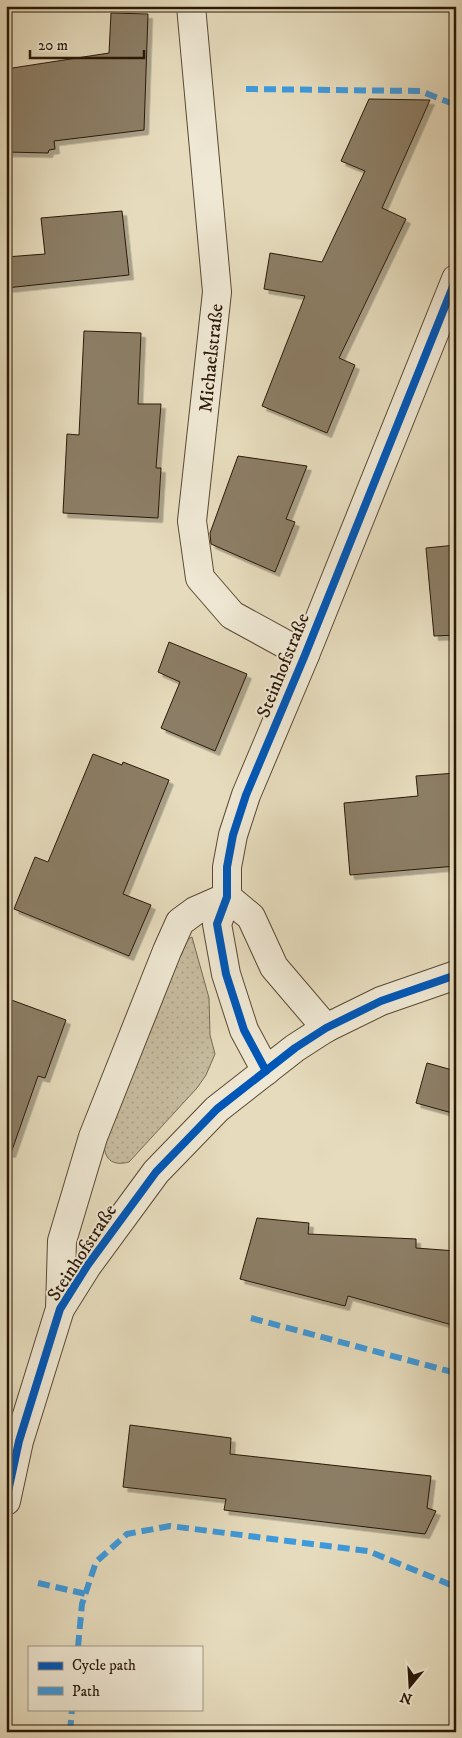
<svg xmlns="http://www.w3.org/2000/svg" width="462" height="1738" font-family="'IM FELL DW Pica',serif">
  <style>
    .green { fill: url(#green-dots); stroke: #786a52 }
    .building { fill: #8c7e66; stroke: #2a1807; filter: url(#shadow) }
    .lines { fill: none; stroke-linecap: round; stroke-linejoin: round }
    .minor-casing { stroke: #594934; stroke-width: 30 }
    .tertiary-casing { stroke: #594934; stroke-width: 30 }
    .minor { stroke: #efe8d4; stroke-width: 28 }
    .tertiary { stroke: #efe8d4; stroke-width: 28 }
    .quiet { stroke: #3d9add; stroke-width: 6; stroke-dasharray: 12 6; stroke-linecap: butt }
    .cycleway-casing { stroke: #efe8d4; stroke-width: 11 }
    .cycleway { stroke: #0057b8; stroke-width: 8 }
    .labels { text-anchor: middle; stroke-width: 4; stroke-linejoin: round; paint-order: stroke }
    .street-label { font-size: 19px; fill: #2a1807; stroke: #efe8d4 }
  </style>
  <defs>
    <pattern id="green-dots" width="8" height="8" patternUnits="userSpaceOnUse" patternTransform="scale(1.25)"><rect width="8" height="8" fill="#c6bb9e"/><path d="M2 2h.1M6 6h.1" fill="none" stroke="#aaa087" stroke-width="1.8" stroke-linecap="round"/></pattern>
    <filter id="shadow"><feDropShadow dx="4.5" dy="4.5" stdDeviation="0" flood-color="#0004"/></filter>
  </defs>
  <rect width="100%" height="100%" fill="#e6dcbd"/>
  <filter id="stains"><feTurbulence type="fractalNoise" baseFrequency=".004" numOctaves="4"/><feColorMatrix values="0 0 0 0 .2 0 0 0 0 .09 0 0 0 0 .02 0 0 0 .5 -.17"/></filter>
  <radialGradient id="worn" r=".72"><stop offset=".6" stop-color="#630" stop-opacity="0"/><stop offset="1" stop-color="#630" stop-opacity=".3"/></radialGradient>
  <path class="green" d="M192,937l17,61 1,37 5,19 -9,21 -9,13 -68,74c-15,4 -24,-1 -25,-17l80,-204z"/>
  <g class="building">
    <polygon points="111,13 148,14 144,130 54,141 55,149 49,150 48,153 6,152 6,69 109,53"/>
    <polygon points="369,99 430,100 382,208 406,219 339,358 355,365 327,433 262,406 305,296 264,289 270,253 322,262 365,171 341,161"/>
    <polygon points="122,211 129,275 6,288 6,257 45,254 41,218"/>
    <polygon points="84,331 141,333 138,404 161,404 156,468 161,468 158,518 63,513 67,434 79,435"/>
    <polygon points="238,456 307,466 286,519 295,522 275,572 211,544 210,533"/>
    <polygon points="456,545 456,635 434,636 426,548"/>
    <polygon points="169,642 247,674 215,751 161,728 180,682 158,672"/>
    <polygon points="93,754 122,765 123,762 169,780 123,894 151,905 129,956 14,909 35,857 48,862"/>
    <polygon points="456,773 456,866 350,875 344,803 418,796 416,776"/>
    <polygon points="6,998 66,1020 45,1078 38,1076 11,1153 6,1152"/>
    <polygon points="427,1063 456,1071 456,1114 416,1103"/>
    <polygon points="257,1218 309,1223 308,1234 416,1239 416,1248 456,1251 456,1326 348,1296 345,1306 240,1279"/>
    <polygon points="130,1425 231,1438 230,1454 431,1476 427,1508 436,1511 425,1534 224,1510 226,1499 123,1487"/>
  </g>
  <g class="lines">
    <g class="minor-casing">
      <g id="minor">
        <polyline points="191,6 217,292 192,521 200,578 232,615 305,655"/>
        <polyline points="227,897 251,917 274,967 326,1028"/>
        <polyline points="266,1071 244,1030 226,974 217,924 227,897 227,867 233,835 246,795 305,655 456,279"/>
        <polyline points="60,1309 62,1241 93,1137 167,951 180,922 195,911 227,897"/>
      </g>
    </g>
    <g class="tertiary-casing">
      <polyline id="tertiary" points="6,1501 19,1441 60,1309 87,1266 156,1172 217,1109 295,1048 326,1028 381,1001 456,975"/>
    </g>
    <use href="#minor" class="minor"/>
    <use href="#tertiary" class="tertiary"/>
    <g class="quiet">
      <polyline points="246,89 420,91 456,105"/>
      <polyline points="251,1318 456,1373"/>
      <polyline points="38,1583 86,1594"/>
      <polyline points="78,1647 82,1604 96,1562 127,1534 170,1526 368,1551 456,1587"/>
      <polyline points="70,1732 72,1709"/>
    </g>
    <g class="cycleway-casing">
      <g id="cycleway">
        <polyline points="266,1071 244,1030 226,974 217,924 227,897 227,867 233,835 246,795 305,655 456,279"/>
        <polyline points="6,1501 19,1441 60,1309 87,1266 156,1172 217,1109 295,1048 326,1028 381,1001 456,975"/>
      </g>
    </g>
    <use href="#cycleway" class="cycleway"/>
  </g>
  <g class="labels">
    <g class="street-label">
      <text transform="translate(210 358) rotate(-84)" y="7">Michaelstraße</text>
      <text transform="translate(282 665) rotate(-68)" y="7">Steinhofstraße</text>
      <text transform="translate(81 1252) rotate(-57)" y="7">Steinhofstraße</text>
    </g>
  </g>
  <rect width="462" height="1738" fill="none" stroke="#e6dcbd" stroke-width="25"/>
  <rect x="8" y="8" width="447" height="1723" fill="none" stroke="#2a1807" stroke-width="2.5"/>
  <rect x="12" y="12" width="437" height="1713" fill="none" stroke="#2a1807"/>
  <rect x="28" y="1646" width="175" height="65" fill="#efe8d4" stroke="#a09582"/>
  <rect x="38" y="1662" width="25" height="8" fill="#0057b8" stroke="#a09582"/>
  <text x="72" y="1670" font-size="15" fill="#2a1807">Cycle path</text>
  <rect x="38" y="1687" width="25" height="8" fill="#3d9add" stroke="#a09582"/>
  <text x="72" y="1696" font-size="15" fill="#2a1807">Path</text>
  <g transform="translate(410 1686) rotate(198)" stroke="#efe8d4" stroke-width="4" paint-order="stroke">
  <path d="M0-4L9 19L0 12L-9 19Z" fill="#2a1807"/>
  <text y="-8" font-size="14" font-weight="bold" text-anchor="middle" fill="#2a1807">N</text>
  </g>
  <path d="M30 50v8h114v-8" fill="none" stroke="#2a1807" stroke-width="2.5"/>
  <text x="38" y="50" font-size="15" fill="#2a1807" stroke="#efe8d4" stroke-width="4" paint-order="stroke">20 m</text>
  <rect width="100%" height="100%" filter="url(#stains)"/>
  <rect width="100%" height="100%" fill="url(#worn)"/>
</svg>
